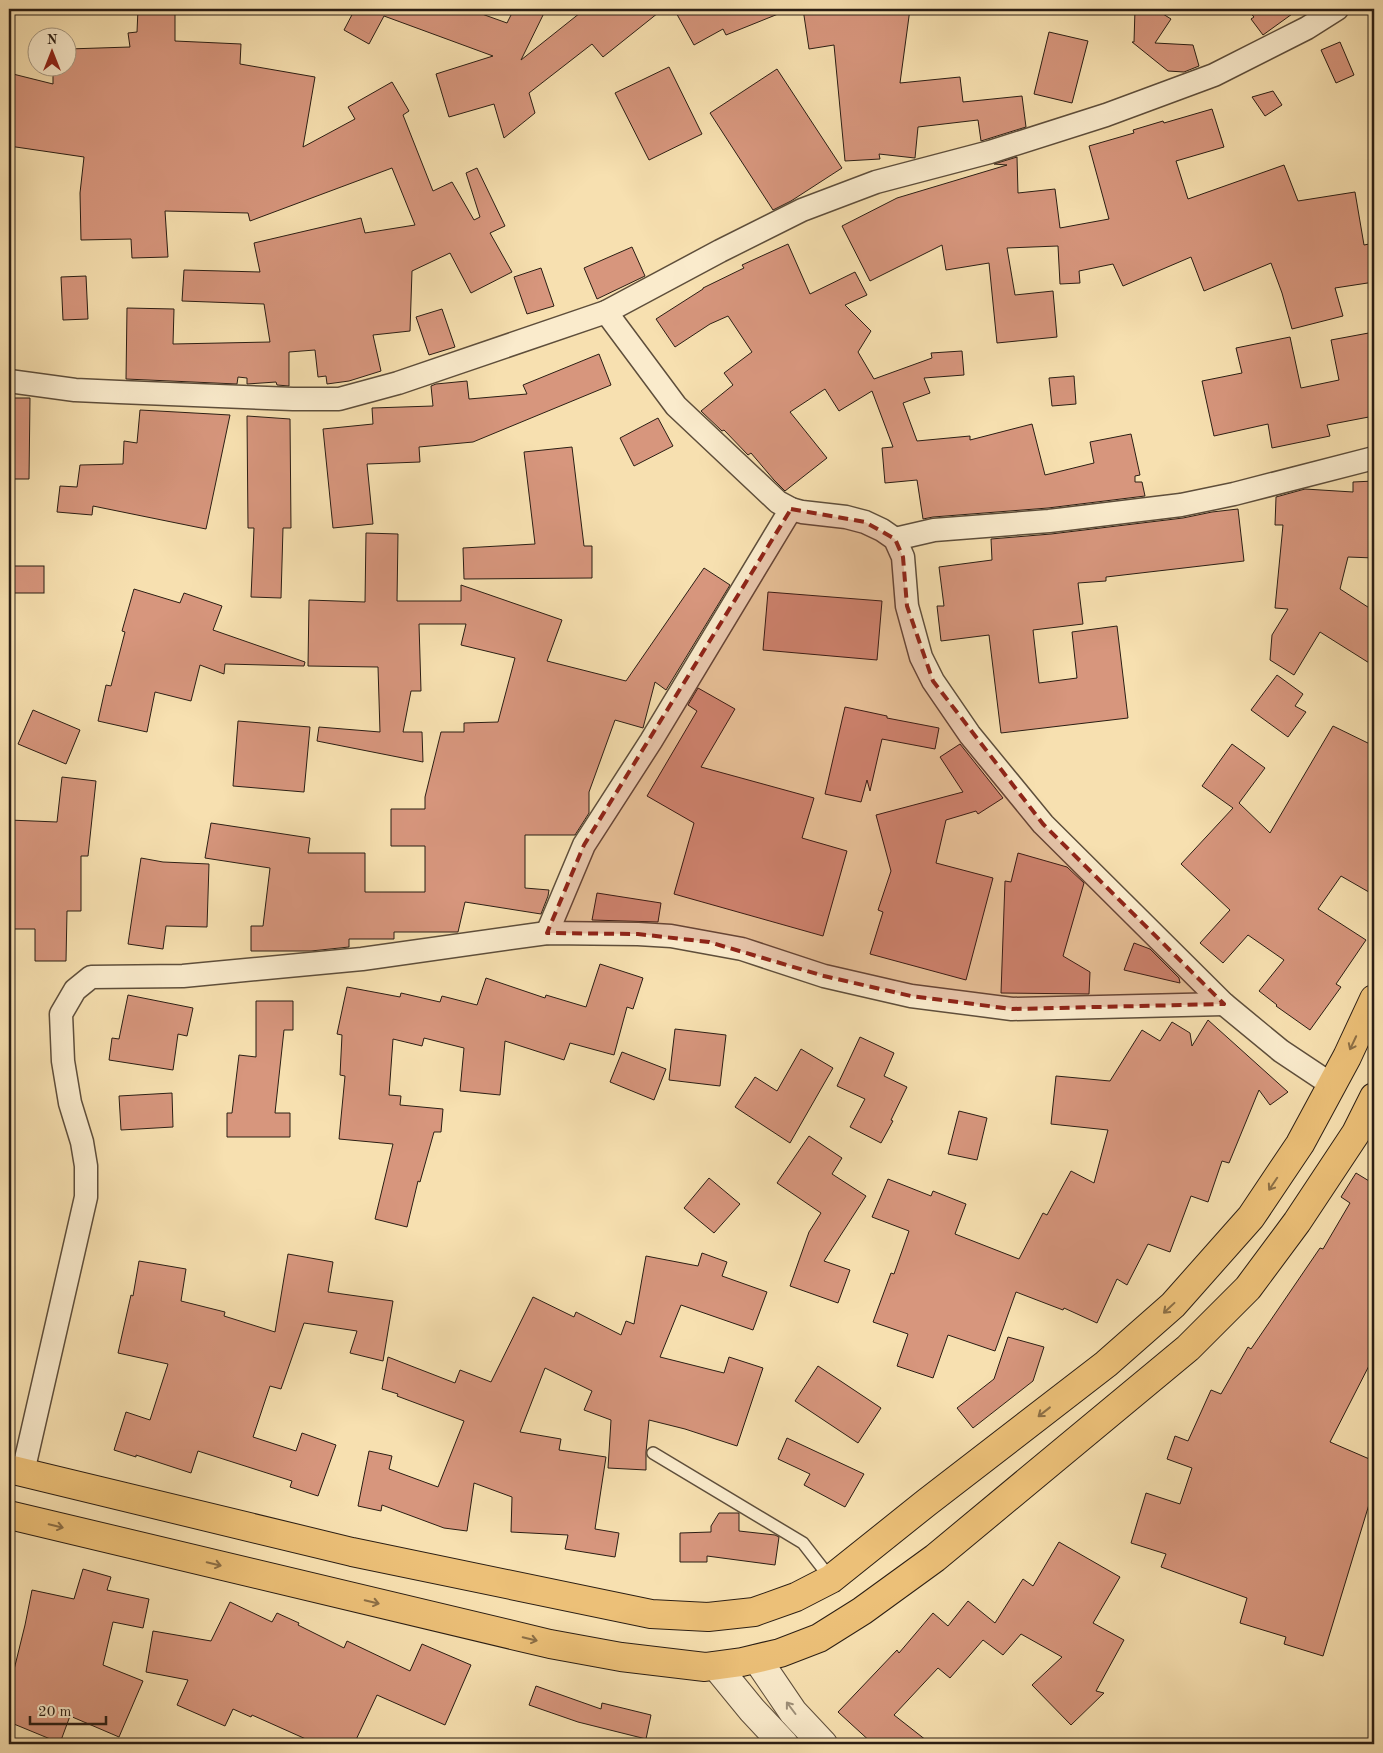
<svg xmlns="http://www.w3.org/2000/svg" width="1383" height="1753" font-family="'Old Standard TT',serif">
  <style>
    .building { fill: #d7967d; stroke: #2b1e14 }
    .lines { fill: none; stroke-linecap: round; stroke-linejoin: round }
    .service-casing { stroke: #5e4e3b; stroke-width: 14 }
    .minor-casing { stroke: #5e4e3b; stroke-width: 25 }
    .tertiary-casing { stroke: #5e4e3b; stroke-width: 30 }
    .trunk-casing { stroke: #2b1e14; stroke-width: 30 }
    .service { stroke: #faebcc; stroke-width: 11 }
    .minor { stroke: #faebcc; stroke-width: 22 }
    .tertiary { stroke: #faebcc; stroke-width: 28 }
    .trunk { stroke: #ecc078; stroke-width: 28 }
    .oneway { stroke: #8c6f46 }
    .oneway2 { stroke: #9d8f79 }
    .marked { fill: #8f2418; fill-opacity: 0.2; stroke: #8f2418; stroke-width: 4; stroke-dasharray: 10 6; stroke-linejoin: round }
  </style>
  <rect width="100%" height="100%" fill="#f7e0b0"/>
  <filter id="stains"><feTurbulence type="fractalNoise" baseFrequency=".004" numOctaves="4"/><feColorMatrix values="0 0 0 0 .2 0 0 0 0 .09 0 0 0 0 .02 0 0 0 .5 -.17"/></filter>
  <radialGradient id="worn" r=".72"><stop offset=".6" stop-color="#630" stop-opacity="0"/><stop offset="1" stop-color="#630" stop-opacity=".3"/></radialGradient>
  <g class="building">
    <polygon points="138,9 175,9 175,41 241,44 240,64 315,77 303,147 355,119 348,107 392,82 409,111 403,115 433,191 452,182 474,220 480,217 466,173 477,168 505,226 490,233 512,272 471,293 450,253 412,271 410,331 373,335 381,371 349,381 327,384 326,376 318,377 315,350 289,352 289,386 277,385 276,382 247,384 247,378 238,377 237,384 126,379 127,308 174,309 173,344 270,342 264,304 182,301 184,270 260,272 254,243 361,218 365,233 415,225 392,168 250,221 248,213 165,211 168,257 132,258 131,239 81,240 80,193 84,157 9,146 9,73 53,84 53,68 68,68 68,49 130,47 128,33 137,32"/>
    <polygon points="355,9 468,9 507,23 514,9 546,9 521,60 585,9 663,9 603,57 592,44 529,93 535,113 504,138 494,104 449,117 436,74 493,56 384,16 369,44 344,30"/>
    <polygon points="674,9 788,9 788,10 726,35 723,29 694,45"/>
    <polygon points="803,9 910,9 900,83 960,77 963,102 1022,96 1026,127 981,141 978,120 918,127 915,158 879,154 880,159 845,161 834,45 809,49"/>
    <polygon points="1135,9 1155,9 1171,19 1155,43 1193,45 1199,66 1184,72 1168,71 1132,42 1134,42"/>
    <polygon points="1247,9 1299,9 1263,35 1251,19 1254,17"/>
    <polygon points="1049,32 1088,41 1072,103 1034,94"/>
    <polygon points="1340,42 1354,75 1336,83 1321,50"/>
    <polygon points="669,67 702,134 649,160 615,93"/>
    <polygon points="777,69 842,168 791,201 773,210 710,113"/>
    <polygon points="1273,91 1282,105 1265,116 1252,97"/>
    <polygon points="1212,109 1224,147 1176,161 1188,199 1284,165 1298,201 1355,192 1364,245 1374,243 1374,282 1335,288 1343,316 1292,329 1282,293 1271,263 1204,291 1191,257 1123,286 1113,264 1079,271 1080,283 1060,284 1058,246 1007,248 1015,295 1053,291 1057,337 997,343 989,263 946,270 942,245 870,281 842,226 897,198 1007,165 994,164 1017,157 1018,193 1055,189 1060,228 1109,219 1089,146 1134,133 1133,130 1163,121 1164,123"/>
    <polygon points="788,244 810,294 855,272 867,295 845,305 871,331 858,352 874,379 932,358 931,353 962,351 964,375 924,378 930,393 903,403 917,441 970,436 970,440 1032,424 1045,475 1094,463 1090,442 1131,434 1140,475 1135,476 1135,482 1142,482 1145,496 1048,508 933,517 923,519 917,480 885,483 882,448 893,447 872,391 839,411 825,389 790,412 827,458 785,491 774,480 751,453 748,455 724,430 722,431 701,411 733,385 724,373 752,352 728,316 710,324 675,347 656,319 703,289 703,288 744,268 742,265"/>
    <polygon points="632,247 645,276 597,299 584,268"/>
    <polygon points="541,268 554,306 527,314 514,277"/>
    <polygon points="86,276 88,319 63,320 61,277"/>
    <polygon points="442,309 455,347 429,355 416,317"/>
    <polygon points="1374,332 1374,416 1327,425 1330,436 1272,448 1268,424 1214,436 1202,381 1242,373 1236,348 1290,337 1301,388 1339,380 1331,340"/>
    <polygon points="599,354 611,385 473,442 419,447 420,462 367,464 373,524 333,528 323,429 373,424 372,408 433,406 431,386 436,384 467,381 469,399 527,394 523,385"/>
    <polygon points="1074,376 1076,404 1052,406 1049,378"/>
    <polygon points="9,398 30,398 29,479 9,479"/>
    <polygon points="140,410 230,415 206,529 93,506 92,515 57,512 60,486 77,487 80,465 123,464 124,441 137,443"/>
    <polygon points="247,416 290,419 291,528 283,528 281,598 251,597 254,528 248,528"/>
    <polygon points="658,418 673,446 634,466 620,438"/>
    <polygon points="572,447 584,546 592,546 592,578 464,579 463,548 535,544 524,452"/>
    <polygon points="1374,481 1374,558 1348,557 1340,589 1374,611 1374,666 1320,632 1294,675 1270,660 1272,635 1288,609 1275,608 1283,525 1275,525 1276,497 1305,489 1353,492 1353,482"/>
    <polygon points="1238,509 1244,561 1106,577 1106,581 1078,583 1083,624 1033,630 1039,683 1077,678 1072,632 1117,626 1128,718 1001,733 989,635 941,641 937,606 944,606 939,567 992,560 991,539 1051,534 1183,518 1212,512"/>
    <polygon points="366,533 398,534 397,601 461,601 461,585 562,620 547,661 626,681 704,568 730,585 666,690 655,682 643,728 615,720 589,792 589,813 575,835 525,835 525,888 549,890 548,896 541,914 465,902 458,932 394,932 394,939 349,939 349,947 311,951 251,951 251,926 263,926 270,868 205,858 211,823 310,838 308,853 365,853 365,892 425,892 425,846 391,846 391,809 425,809 425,797 441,732 464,732 464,723 498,722 515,658 461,645 466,624 419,624 421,691 411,691 403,732 422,732 423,762 317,741 319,727 380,732 378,667 308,666 309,600 365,602"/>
    <rect x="10" y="566" width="34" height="27"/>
    <polygon points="134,589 180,603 184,593 222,606 213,630 305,662 304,666 225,664 224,674 200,665 191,701 155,692 147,732 98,721 106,685 111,686 125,632 122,631"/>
    <polygon points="768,592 882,601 877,660 763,650"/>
    <polygon points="1277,675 1303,694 1295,706 1306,712 1288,737 1251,710"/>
    <polygon points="698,688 735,709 701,767 814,798 802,838 847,851 823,936 674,894 694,823 647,796 697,711 688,705"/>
    <polygon points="845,707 887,716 887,718 939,728 935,749 882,739 870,791 867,780 861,802 825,794"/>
    <polygon points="33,710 80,730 66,764 18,744"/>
    <polygon points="238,721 310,727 304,792 233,786"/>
    <polygon points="1333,726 1374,746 1374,895 1341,876 1318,909 1366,940 1336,984 1341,987 1310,1030 1276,1006 1277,1005 1259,991 1284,960 1248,935 1223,963 1200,943 1230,910 1181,864 1233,808 1202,786 1232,744 1265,768 1239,803 1270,833"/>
    <polygon points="960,744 1003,798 978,814 976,811 946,820 936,863 993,878 966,980 870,954 883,912 878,910 891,871 876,815 963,792 940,757"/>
    <polygon points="62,777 96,781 88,856 81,856 81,911 67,911 66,961 35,961 35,929 9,929 9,820 57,822"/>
    <polygon points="1018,853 1067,867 1084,883 1063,956 1090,972 1089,994 1001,993 1005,881 1011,882"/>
    <polygon points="141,858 163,862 209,864 207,927 166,926 163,949 128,944"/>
    <polygon points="597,893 661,903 658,922 592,920"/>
    <polygon points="1134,943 1150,949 1179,978 1180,983 1124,970"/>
    <polygon points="600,964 643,978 633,1009 627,1007 614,1055 570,1043 564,1060 505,1041 500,1095 460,1091 464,1048 424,1038 422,1046 393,1039 389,1095 401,1096 400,1105 443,1109 441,1132 434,1132 420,1182 418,1181 407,1227 375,1219 393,1144 339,1139 345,1076 340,1075 342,1035 337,1034 347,987 400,997 401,993 440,1002 442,996 477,1005 486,978 545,998 546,995 586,1007"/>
    <polygon points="128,995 193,1008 187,1036 178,1034 173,1070 109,1060 112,1038 119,1039"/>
    <polygon points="256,1001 293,1001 293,1030 284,1030 275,1113 290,1113 290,1137 227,1137 227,1113 232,1113 239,1055 256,1057"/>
    <polygon points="1208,1020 1288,1092 1270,1105 1259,1090 1229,1163 1222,1161 1208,1202 1191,1196 1170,1252 1148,1244 1127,1285 1117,1279 1097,1323 1064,1308 1063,1310 1016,1292 995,1351 948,1335 933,1378 897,1366 908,1334 873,1322 891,1273 894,1274 909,1231 872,1217 888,1179 931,1196 933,1191 966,1204 955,1234 1019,1259 1043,1213 1047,1215 1071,1171 1094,1183 1108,1130 1051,1124 1056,1076 1110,1081 1142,1030 1160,1041 1172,1022 1190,1033 1192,1046"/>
    <polygon points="675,1029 726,1035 720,1086 669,1080"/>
    <polygon points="860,1037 894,1053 884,1076 907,1087 891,1120 893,1121 881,1143 850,1127 865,1099 837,1086"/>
    <polygon points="801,1049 833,1068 790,1143 735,1107 755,1077 777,1091"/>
    <polygon points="622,1052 666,1069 654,1100 610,1082"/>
    <polygon points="172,1093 173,1127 121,1130 119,1096"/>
    <polygon points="959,1111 987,1118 977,1160 948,1154"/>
    <polygon points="809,1136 842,1158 832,1174 866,1196 824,1261 850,1270 838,1303 790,1286 809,1232 821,1213 777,1183"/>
    <polygon points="1356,1173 1374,1184 1374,1356 1330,1442 1374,1461 1374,1488 1323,1656 1284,1644 1286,1637 1240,1623 1247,1598 1161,1567 1166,1554 1131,1543 1146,1493 1180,1504 1192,1468 1167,1459 1175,1436 1188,1441 1211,1390 1221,1394 1248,1347 1251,1349 1320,1248 1323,1249 1350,1203 1341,1197"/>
    <polygon points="709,1178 740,1204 714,1233 684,1208"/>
    <polygon points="702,1253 727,1262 722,1276 767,1292 753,1330 681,1305 660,1357 724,1373 729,1357 763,1368 737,1446 685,1429 649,1420 646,1452 646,1470 608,1468 611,1420 584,1410 592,1391 545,1368 520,1432 561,1439 559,1450 606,1457 595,1529 619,1533 615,1557 565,1549 568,1535 511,1532 512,1497 474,1483 467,1531 444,1528 382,1505 381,1511 358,1506 369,1451 392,1456 389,1469 438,1487 464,1421 397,1396 398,1394 382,1389 388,1357 455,1383 460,1370 491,1382 533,1297 574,1317 576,1312 621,1335 626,1321 634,1324 646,1256 698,1266"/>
    <polygon points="288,1254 333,1262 328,1292 393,1301 383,1361 350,1353 357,1331 304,1323 281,1389 270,1386 253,1437 296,1451 302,1433 336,1445 318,1496 290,1487 292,1481 198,1451 191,1473 136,1455 136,1457 114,1450 126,1412 150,1420 168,1364 118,1353 131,1295 133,1296 139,1261 186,1269 181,1301 225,1312 224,1316 275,1332"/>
    <polygon points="1008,1337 1044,1347 1033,1381 973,1428 957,1408 994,1379"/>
    <polygon points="818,1366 881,1408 858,1443 795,1401"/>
    <polygon points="787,1438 864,1474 845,1507 804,1485 810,1474 778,1459"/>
    <polygon points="719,1513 739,1513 739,1531 775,1535 779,1537 775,1565 707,1556 707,1562 680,1562 680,1533 711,1532 711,1526"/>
    <polygon points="1059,1542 1120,1577 1093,1623 1124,1640 1096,1691 1104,1693 1071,1725 1032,1685 1062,1657 1021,1634 1003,1655 983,1640 950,1678 938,1668 894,1715 931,1744 873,1744 838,1712 897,1650 899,1653 933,1613 948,1626 968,1601 995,1623 1023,1579 1033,1586"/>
    <polygon points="83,1569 111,1577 107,1590 149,1599 143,1628 113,1622 103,1665 143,1681 119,1737 70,1716 60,1743 9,1722 9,1690 25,1625 32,1590 74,1599"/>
    <polygon points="230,1602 272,1622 277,1613 299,1623 298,1625 344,1648 347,1641 410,1671 422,1644 471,1665 445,1725 377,1695 354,1744 317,1744 252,1715 251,1717 233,1709 225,1726 177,1705 188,1680 146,1672 153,1631 211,1641"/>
    <polygon points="536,1686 601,1709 602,1703 651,1715 646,1739 578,1722 529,1705"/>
  </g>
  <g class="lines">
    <g class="service-casing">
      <polyline id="service" points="653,1453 803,1543 831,1579"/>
    </g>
    <g class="minor-casing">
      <g id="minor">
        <polyline points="606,312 676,406 778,502 791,509 802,512 846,517 865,522 882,530 895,539 903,557 907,606 921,657 933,681 970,735 1043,824 1224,1004 1281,1051 1332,1085"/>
        <polyline points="9,381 75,390 119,392 293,399 339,399 398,383 606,312 720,251 802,210 876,182 990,152 1106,115 1214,75 1307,28 1337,9"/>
        <polyline points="895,539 934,530 1049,521 1181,505 1234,494 1374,458"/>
        <polyline points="547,933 584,845 651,741 791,509"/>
        <polyline points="23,1472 86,1197 86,1166 82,1142 70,1103 63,1061 61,1014 75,990 91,977 183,976 362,959 547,933 638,934 671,936 742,949 824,976 911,996 1012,1009 1224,1004"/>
      </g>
    </g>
    <g class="tertiary-casing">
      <g id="tertiary">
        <polyline points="757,1659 793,1712 823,1744"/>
        <polyline points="716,1666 752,1710 784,1744"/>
      </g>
    </g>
    <g class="trunk-casing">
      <g id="trunk">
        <polyline points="9,1469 352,1552 651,1614 708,1617 754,1612 796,1597 831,1579 926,1503 1106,1364 1173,1305 1251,1217 1300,1144 1347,1057 1374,999"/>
        <polyline points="9,1515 550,1644 621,1657 705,1667 742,1662 780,1653 819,1638 862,1611 935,1558 1188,1348 1248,1288 1297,1222 1356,1133 1374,1097"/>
      </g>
    </g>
    <use href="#service" class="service"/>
    <use href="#minor" class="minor"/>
    <use href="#tertiary" class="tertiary"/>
    <use href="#trunk" class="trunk"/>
  </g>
  <defs><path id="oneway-shaft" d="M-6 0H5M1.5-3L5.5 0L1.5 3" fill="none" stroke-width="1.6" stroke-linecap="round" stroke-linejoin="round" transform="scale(1.25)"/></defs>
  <g class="oneway">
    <use href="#oneway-shaft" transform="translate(1353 1043) rotate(115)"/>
    <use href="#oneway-shaft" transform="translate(1273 1184) rotate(124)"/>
    <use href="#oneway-shaft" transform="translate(1169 1308) rotate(137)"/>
    <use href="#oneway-shaft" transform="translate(1044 1412) rotate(142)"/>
    <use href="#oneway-shaft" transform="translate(56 1526) rotate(13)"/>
    <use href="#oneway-shaft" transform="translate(214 1564) rotate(13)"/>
    <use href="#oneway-shaft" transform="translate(372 1602) rotate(13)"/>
    <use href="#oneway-shaft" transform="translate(530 1639) rotate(13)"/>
  </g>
  <use class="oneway2" href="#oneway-shaft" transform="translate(791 1708) rotate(-127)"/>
  <path class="marked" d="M791,509l74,13 30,17 8,18 4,49 26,75 110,143 181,180 -212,5 -101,-13 -87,-20 -115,-34 -71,-8 -91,-1 37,-88z"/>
  <rect width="1383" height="1753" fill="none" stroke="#f7e0b0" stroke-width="30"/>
  <rect x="10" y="10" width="1363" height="1733" fill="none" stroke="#2b1e14" stroke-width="2.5"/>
  <rect x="15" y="15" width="1353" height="1723" fill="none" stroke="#2b1e14"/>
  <g transform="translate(52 52)"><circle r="24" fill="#faebcc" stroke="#a79982"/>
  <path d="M0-4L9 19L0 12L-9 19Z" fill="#8f2418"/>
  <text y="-8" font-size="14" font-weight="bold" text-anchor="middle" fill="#2b1e14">N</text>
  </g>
  <path d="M30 1716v8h76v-8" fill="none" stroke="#2b1e14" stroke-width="2.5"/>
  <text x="38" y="1716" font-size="15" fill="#2b1e14" stroke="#faebcc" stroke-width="4" paint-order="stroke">20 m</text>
  <rect width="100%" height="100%" filter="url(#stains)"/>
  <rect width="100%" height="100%" fill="url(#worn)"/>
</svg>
